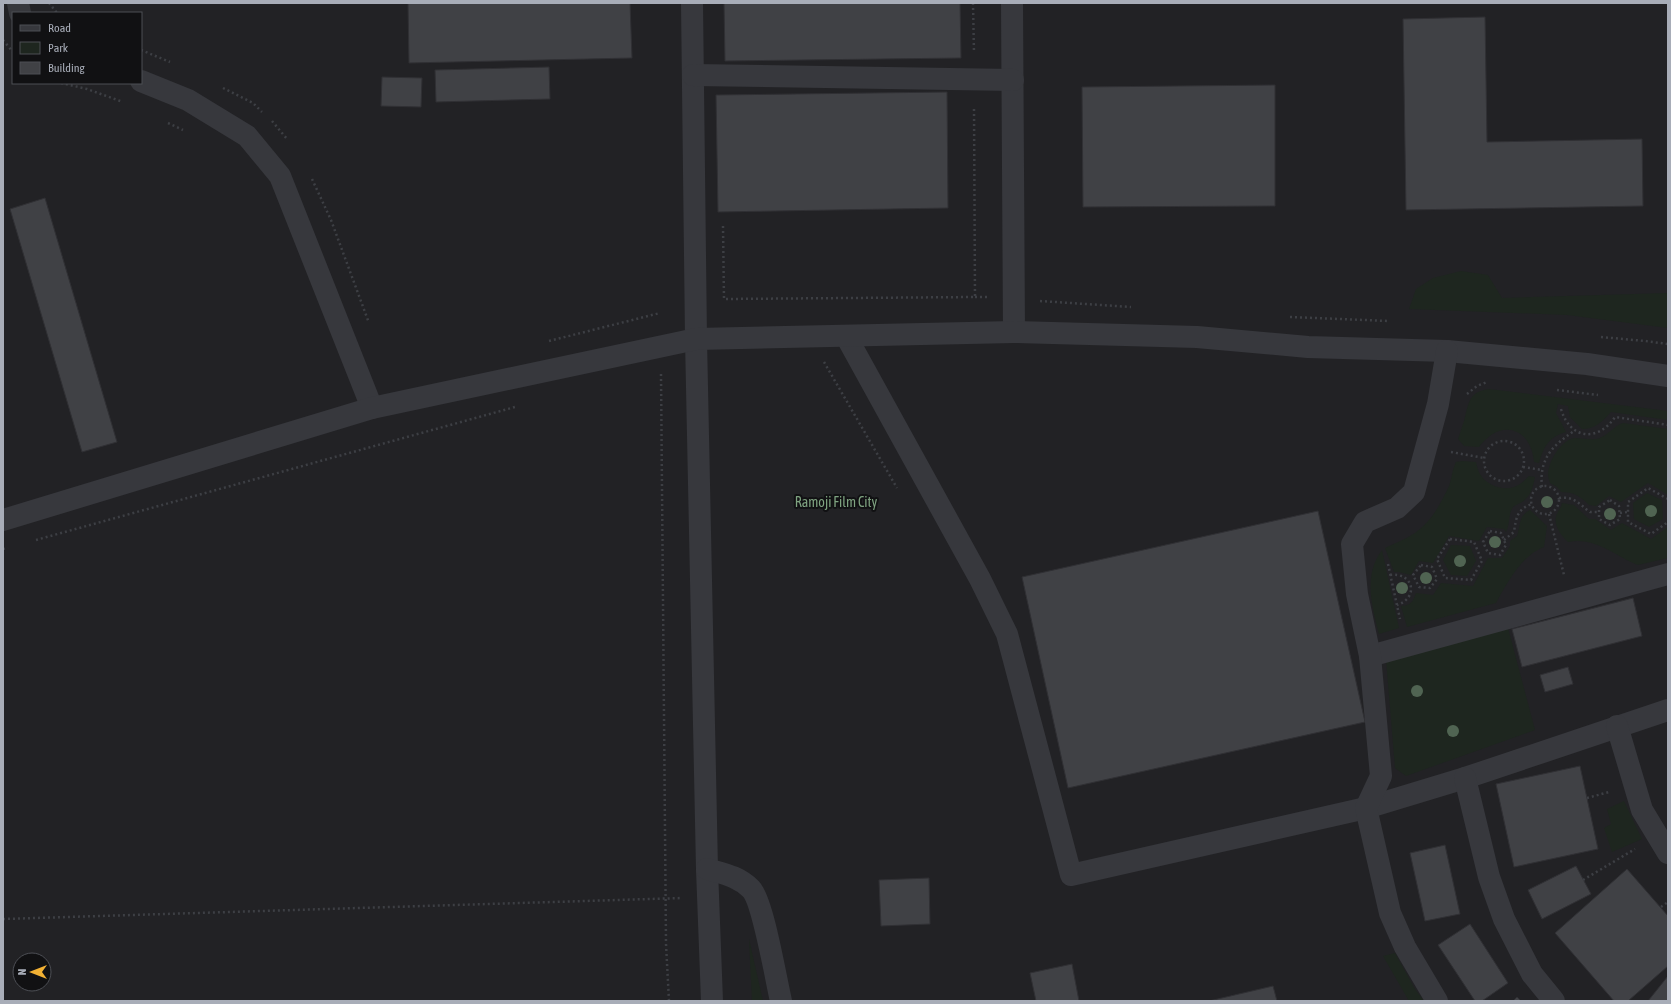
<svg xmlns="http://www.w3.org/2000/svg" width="1671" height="1004" font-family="'Asap Condensed',sans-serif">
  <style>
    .built { fill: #222225; fill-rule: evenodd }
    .green { fill: #1e261f }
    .building { fill: #404145; stroke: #303034 }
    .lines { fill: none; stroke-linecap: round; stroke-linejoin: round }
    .path { stroke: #3d3f44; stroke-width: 2.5; stroke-dasharray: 2 3; stroke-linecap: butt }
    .minor { stroke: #37383d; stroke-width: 22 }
    .tree { fill: #506452 }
    .labels { text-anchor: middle; stroke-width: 4; stroke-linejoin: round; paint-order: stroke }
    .park-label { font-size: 14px; fill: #7fa381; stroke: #111113 }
  </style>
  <rect width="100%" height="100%" fill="#161618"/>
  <path class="built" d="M3,3h1665v998h-1665zM13,13h128v70h-128zM20,960h24v24h-24z"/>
  <g class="green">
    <polygon points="1461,271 1488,275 1502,298 1668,293 1668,328 1567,315 1409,309 1416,289 1433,278"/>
    <path d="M1489,389l179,22v9l-57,-8c-9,10 -16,17 -29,17l-12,-12 -2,-11 -10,-2 -2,9 10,19c-17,5 -22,14 -27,31l-5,-1c-3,-35 -34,-44 -55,-15l-15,-1 -6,-7c2,-6 4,-12 6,-18 5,-18 4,-29 25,-32z"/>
    <path d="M1623,423l45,6v66l-20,-12 -27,19 -12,-6 -13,10 -7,-1c-9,-9 -15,-13 -28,-13l-4,-5 -7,-4c-1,-3 -2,-6 -2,-9 1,-14 13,-34 27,-36 9,0 16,3 25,0 9,-4 14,-12 23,-15z"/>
    <path d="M1462,461l14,1c1,4 2,9 4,12 6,11 22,17 34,13 6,-2 11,-7 15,-11l6,1c-2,10 -4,19 -13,25 -3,2 -7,3 -9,5 -5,8 -3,18 -7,25l-2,-3 -17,-2 -8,14 -30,-5 -16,27 -14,-2 -8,14 -12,-3h-5l-9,-24c10,-5 21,-9 30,-15 17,-12 26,-30 34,-47 3,-8 3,-16 7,-24z"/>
    <polygon points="1647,493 1662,500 1663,519 1649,527 1634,519 1633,503"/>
    <path d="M1562,503l12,2 15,14h6l16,11 11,-7 29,16 17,-12v31l-30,7c-23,-9 -43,-29 -70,-23 -7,-7 -16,-18 -11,-28 2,-5 4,-6 5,-11z"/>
    <path d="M1530,510l17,16 -3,21c-22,8 -37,36 -48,56l-89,24 -6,-21c10,0 12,-5 15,-13l17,2 8,-12 32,3 15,-28h14l8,-12v-5l7,-5c4,-11 1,-20 13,-26z"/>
    <polygon points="1451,545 1470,546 1476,561 1467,576 1451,575 1443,560"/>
    <path d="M1382,550l17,78 -20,6c-7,-28 -16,-59 3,-84z"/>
    <polygon points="1508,628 1535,730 1406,776 1395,768 1386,659"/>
    <polygon points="1624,801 1642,839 1612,852 1604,828 1611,824 1607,809"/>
    <polygon points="749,939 763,1001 752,1001"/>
    <polygon points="1395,953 1415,989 1424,1001 1409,1001 1383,956"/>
  </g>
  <g class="building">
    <polygon points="408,3 630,3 632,58 409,63"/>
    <polygon points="724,3 960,3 961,58 725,61"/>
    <polygon points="1485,17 1487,142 1642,139 1643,206 1406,210 1403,19"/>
    <polygon points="549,67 550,99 436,102 435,70"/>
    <polygon points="382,77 422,78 421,107 381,106"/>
    <polygon points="1275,85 1275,206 1083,207 1082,87"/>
    <polygon points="947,92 948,208 718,212 716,95"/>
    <polygon points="45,198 117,442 82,452 10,209"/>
    <polygon points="1318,511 1365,722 1068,788 1022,577"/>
    <polygon points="1633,598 1642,636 1522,667 1512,629"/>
    <polygon points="1568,667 1573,684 1545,692 1540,675"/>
    <polygon points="1580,766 1598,849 1514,867 1496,784"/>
    <polygon points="1445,845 1460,914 1425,921 1410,853"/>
    <polygon points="1576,866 1591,894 1542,919 1528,890"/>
    <polygon points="1627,869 1668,916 1668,966 1628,1001 1614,1001 1555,933"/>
    <polygon points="929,878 930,924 881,926 879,880"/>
    <polygon points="1470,924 1508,983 1482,1001 1475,1001 1438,945"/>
    <polygon points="1072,964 1079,1001 1036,1001 1030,973"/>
    <polygon points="1668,976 1668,1001 1648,1001"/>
    <polygon points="1273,986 1277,1001 1209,1001"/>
    <polygon points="1517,997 1521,1001 1513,1001"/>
  </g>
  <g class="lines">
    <g class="path">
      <polyline points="49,3 57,13"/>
      <polyline points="973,3 974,53"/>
      <polyline points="3,40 13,52"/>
      <polyline points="141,50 170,62"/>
      <polyline points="61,83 87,89 123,102"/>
      <polyline points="223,88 253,103 262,112"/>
      <polyline points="272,121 287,139"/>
      <polyline points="168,123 183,130"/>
      <polyline points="312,179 331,220 369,323"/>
      <polyline points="723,226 724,299 975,297 974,106"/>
      <polyline points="975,297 987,297"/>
      <polyline points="1040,301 1131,307"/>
      <polyline points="1290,317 1389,321"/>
      <polyline points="1601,337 1645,341 1668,344"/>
      <polyline points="549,341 660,313"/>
      <polyline points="824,362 897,488"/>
      <polyline points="661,374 666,944 669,1001"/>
      <polyline points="1557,390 1598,395"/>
      <polyline points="1467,394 1477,386 1487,382"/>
      <path d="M1561,409c9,31 37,33 54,8l53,8"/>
      <circle cx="1504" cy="461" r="20"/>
      <polyline points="1451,452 1484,458"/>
      <polyline points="1523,467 1542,470"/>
      <circle cx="1545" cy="500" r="14"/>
      <path d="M1542,487c-3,-28 10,-41 32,-56"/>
      <path d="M1559,498c15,-2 20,6 31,14h9"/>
      <polyline points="1668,499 1648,488 1628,502 1628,522 1651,534 1668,522"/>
      <polygon points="1610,500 1619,506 1620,519 1610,525 1599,519 1599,507"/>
      <polyline points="1620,513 1628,512"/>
      <polyline points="1549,514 1564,575"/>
      <polygon points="1490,531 1501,533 1506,545 1500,555 1488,553 1483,542"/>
      <polygon points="1450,539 1474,542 1482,561 1471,580 1445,578 1437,559"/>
      <polyline points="36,540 515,407"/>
      <path d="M1504,540l10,-8c2,-14 3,-23 18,-28"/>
      <polyline points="3,549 8,548"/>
      <polyline points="1388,564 1400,619"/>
      <polygon points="1421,565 1432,567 1437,579 1430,588 1419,587 1413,575"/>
      <path d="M1390,575c24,-3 29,23 7,30"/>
      <polyline points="1587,798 1609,792"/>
      <polyline points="1583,880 1635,849"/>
      <polyline points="1661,907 1668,902"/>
      <polyline points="3,919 682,898"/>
    </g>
    <g class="minor">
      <polyline points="18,3 20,13"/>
      <polyline points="692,3 696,339 707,869 712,1001"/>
      <polyline points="1012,3 1014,332"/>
      <polyline points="693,75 1013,80"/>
      <polyline points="141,81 188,100 247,136 280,176 372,408"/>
      <polyline points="846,336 980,579 1007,634 1071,875 1366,808 1465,778 1668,710"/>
      <polyline points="3,520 372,408 696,339 1014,332 1197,337 1308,347 1447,351 1587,364 1668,376"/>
      <polyline points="1370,656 1668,574"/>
      <polyline points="1617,726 1642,810 1668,853"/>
      <polyline points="1465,778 1489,877 1504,919 1532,974 1554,1001"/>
      <path d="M707,869c17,5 31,7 44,20 12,12 25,91 30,112"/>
      <polyline points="1437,1001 1405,947 1390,913 1366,808 1381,776 1370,656 1357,594 1352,544 1365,522 1397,508 1414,492 1438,404 1447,351"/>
    </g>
  </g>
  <g class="tree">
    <circle cx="1547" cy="502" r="6"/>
    <circle cx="1651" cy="511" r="6"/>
    <circle cx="1610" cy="514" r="6"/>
    <circle cx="1495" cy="542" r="6"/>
    <circle cx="1460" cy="561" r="6"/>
    <circle cx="1426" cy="578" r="6"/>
    <circle cx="1402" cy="588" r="6"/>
    <circle cx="1417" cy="691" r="6"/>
    <circle cx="1453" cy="731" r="6"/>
  </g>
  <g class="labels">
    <g class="park-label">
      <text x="836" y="507">Ramoji Film City</text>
    </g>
  </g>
  <rect width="1671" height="1004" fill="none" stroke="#a8adb8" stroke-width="8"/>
  <rect x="12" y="12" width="130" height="72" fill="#111113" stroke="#4d4f55"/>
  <rect x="20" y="25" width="20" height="6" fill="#37383d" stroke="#4d4f55"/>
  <text x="48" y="32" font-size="12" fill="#a8adb8">Road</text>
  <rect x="20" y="42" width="20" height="12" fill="#1e261f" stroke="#4d4f55"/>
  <text x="48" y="52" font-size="12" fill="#a8adb8">Park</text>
  <rect x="20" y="62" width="20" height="12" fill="#404145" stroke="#4d4f55"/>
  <text x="48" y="72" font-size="12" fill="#a8adb8">Building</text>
  <g transform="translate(32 972) rotate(270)"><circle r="19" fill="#111113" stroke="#4d4f55"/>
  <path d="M0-3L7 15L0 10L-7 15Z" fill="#f2b134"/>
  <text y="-6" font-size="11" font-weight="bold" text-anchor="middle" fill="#a8adb8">N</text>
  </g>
</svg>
